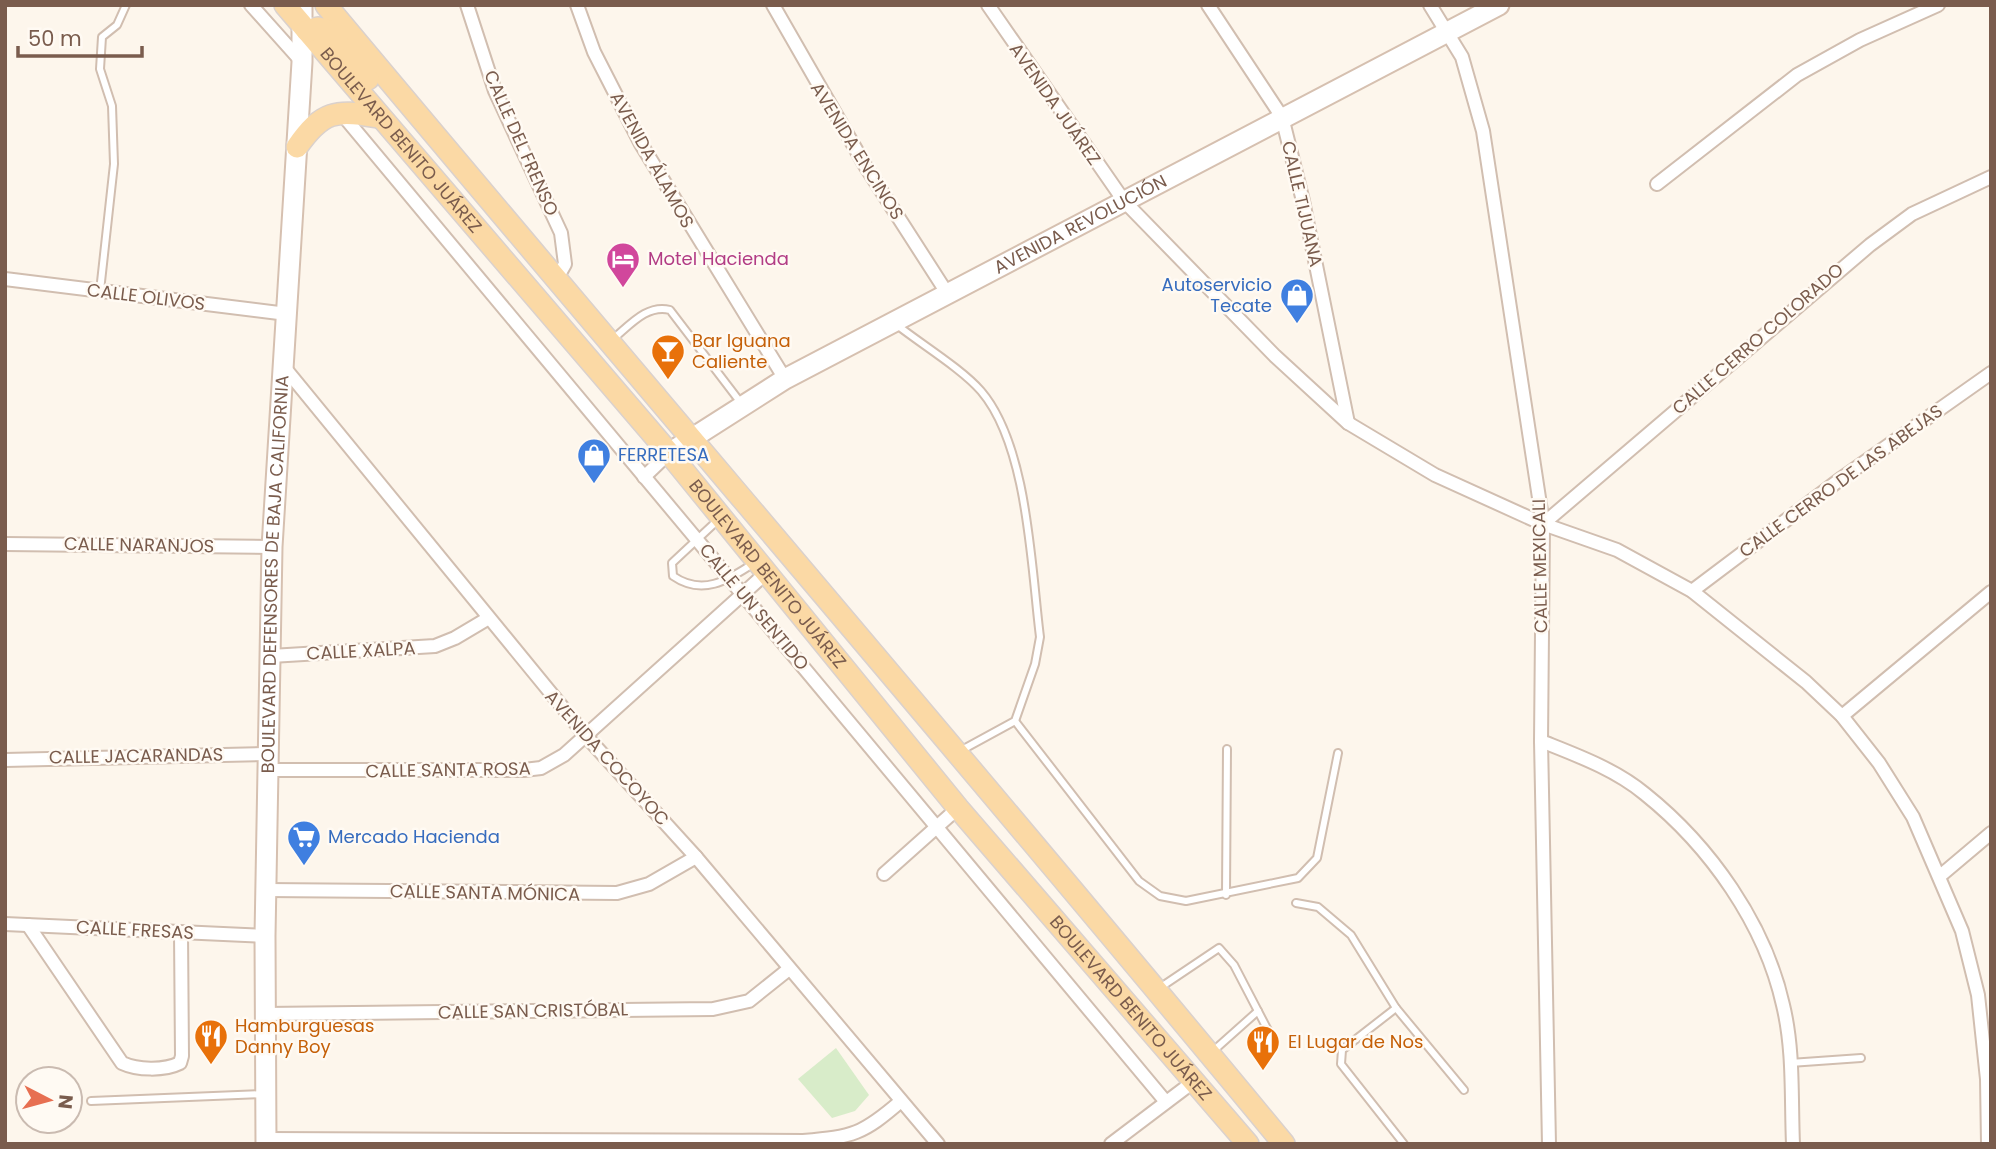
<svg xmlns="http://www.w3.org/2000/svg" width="1996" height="1149" font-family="Poppins,sans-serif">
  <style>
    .green { fill: #d8ecc9 }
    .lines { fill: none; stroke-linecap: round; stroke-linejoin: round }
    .lane-casing { stroke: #d1beb0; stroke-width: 10 }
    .street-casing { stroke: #d1beb0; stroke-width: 16 }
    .secondary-casing { stroke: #d6c0b0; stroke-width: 23 }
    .primary-casing { stroke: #dad1cd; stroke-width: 24 }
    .lane { stroke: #fff; stroke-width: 6 }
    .street { stroke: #fff; stroke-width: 12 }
    .secondary { stroke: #fff; stroke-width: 19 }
    .primary { stroke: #fbd9a5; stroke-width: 21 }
    .labels { text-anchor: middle; stroke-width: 5; stroke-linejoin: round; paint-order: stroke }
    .street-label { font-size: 18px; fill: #7a5c4d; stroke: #fffaf3 }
    .hotel-label { font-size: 18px; fill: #b23c85; stroke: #fffaf3; text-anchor: start }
    .shop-label { font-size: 18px; fill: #366cbe; stroke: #fffaf3; text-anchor: start }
    .food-label { font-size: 18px; fill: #c56008; stroke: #fffaf3; text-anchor: start }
  </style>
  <rect width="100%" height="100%" fill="#fdf6ec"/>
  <polygon class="green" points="836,1048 869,1095 855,1111 832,1118 798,1079"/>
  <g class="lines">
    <g class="lane-casing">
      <g id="lane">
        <polyline points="100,291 114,164 112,106 100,69 102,37 117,25 126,5"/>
        <path d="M897,325c24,19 65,44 84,66 47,55 50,175 59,246l-5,27 -20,57 -55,30"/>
        <path d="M613,339c17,-14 34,-35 57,-29l71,93"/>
        <path d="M719,519l-47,44 1,13c29,20 54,5 81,-13"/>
        <polyline points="1015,721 1139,881 1160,896 1186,901 1298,878 1317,858 1338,753"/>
        <polyline points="1226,895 1227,749"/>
        <polyline points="1296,903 1318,907 1351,935 1396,1008 1464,1090"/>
        <polyline points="1158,989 1219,948 1234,965 1272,1038"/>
        <polyline points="1396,1008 1342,1050 1341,1064 1404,1144"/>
        <polyline points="1212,1052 1258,1011"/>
        <polyline points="1790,1063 1861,1058"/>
        <polyline points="91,1101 264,1094"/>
      </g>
    </g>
    <g class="street-casing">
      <g id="street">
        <polyline points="251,5 302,62"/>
        <polyline points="467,5 495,91 561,233 565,264 556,280"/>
        <polyline points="577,5 594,52 641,144 785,379"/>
        <polyline points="773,5 866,167 947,293"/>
        <polyline points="988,5 1124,201 1275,356 1348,423 1435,475 1543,524 1617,550 1692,591 1806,682 1842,716 1879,763 1913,817 1962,931 1978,995 1987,1079 1988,1144"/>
        <polyline points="1208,5 1282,117 1303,201 1348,423"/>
        <polyline points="1430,5 1462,57 1483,131 1543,524 1541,741 1549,1144"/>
        <polyline points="341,113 1166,1102"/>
        <polyline points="1657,184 1797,75 1860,40 1938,5"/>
        <polyline points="5,279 287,314"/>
        <polyline points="284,367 586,736 696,857 938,1144"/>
        <polyline points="644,477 669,453"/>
        <polyline points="1543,524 1870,245 1912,214 1991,177"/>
        <polyline points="5,544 272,547"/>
        <polyline points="1692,591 1842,478 1991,373"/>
        <polyline points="271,656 435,646 455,638 487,619"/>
        <polyline points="1842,716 1991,592"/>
        <path d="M1541,741c35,14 74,28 104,53 65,52 120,130 138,211 11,45 8,93 10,139"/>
        <polyline points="5,760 268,754"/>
        <polyline points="267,770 524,770 541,768 564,755 765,574"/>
        <polyline points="884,874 958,808"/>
        <polyline points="1940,876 1991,833"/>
        <polyline points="266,890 617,893 649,884 696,857"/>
        <polyline points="5,924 265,936"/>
        <path d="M28,925l94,138c15,7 42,8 58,0l2,-7 -1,-123"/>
        <polyline points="265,1014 713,1009 749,1001 789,969"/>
        <path d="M266,1139l537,2c50,-4 60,-7 98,-40"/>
        <polyline points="1111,1144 1193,1082"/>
      </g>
    </g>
    <g class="secondary-casing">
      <g id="secondary">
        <path id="s1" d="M669,453l116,-74 714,-374"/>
        <path id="s2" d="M266,1144l-1,-208 7,-389 30,-485v-57"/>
      </g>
    </g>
    <g class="primary-casing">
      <g id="primary">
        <path id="s3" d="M285,5l384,448 289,355 290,336"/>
        <path d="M326,5c318,381 642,756 958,1139"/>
        <polyline points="307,31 318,28 326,30 368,79"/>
        <path d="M297,147c25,-36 39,-38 81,-30"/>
      </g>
    </g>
    <use href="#lane" class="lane"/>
    <use href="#street" class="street"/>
    <use href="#secondary" class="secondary"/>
    <use href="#primary" class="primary"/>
  </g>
  <defs>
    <g id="hotel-pin" transform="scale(1.75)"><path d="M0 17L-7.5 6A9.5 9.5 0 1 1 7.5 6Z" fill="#d1479c" stroke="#fffaf3"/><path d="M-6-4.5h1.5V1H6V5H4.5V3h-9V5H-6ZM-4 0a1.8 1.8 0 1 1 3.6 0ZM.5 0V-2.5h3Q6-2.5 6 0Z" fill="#fff"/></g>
    <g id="shop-pin" transform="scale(1.75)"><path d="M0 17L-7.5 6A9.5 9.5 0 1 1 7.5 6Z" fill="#3f7fe0" stroke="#fffaf3"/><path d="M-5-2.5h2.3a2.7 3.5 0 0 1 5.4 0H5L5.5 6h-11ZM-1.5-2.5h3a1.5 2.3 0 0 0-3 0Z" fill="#fff"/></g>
    <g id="bar-pin" transform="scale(1.75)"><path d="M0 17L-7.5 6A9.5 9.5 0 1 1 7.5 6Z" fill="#e8710a" stroke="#fffaf3"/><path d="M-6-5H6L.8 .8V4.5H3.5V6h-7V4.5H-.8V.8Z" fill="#fff"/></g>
    <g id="supermarket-pin" transform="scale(1.75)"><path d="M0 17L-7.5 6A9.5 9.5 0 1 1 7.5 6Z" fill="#3f7fe0" stroke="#fffaf3"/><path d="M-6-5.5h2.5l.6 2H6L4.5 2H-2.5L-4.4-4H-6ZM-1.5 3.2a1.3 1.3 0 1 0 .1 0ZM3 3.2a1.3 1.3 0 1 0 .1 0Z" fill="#fff"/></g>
    <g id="restaurant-pin" transform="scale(1.75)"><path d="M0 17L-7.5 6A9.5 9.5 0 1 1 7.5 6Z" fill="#e8710a" stroke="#fffaf3"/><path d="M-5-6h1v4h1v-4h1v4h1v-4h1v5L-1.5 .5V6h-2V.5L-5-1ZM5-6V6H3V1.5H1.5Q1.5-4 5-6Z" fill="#fff"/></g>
  </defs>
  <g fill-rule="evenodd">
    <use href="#hotel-pin" x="623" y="259"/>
    <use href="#shop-pin" x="1297" y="295"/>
    <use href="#bar-pin" x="668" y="351"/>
    <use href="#shop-pin" x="594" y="455"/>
    <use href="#supermarket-pin" x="304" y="837"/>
    <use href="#restaurant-pin" x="211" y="1036"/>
    <use href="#restaurant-pin" x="1263" y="1042"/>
  </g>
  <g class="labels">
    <g class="street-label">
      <text transform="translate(1055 104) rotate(55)" y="6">AVENIDA JUÁREZ</text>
      <text dy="6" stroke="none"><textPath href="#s3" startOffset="178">BOULEVARD BENITO JUÁREZ</textPath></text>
      <text transform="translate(521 143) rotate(66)" y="6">CALLE DEL FRENSO</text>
      <text transform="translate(857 151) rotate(58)" y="6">AVENIDA ENCINOS</text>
      <text transform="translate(652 160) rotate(61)" y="6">AVENIDA ÁLAMOS</text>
      <text transform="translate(1302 204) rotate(77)" y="6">CALLE TIJUANA</text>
      <text dy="6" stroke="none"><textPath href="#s1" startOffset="471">AVENIDA REVOLUCIÓN</textPath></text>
      <text transform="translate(146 297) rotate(7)" y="6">CALLE OLIVOS</text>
      <text transform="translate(1758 339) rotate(-41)" y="6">CALLE CERRO COLORADO</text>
      <text transform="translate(1841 481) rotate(-36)" y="6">CALLE CERRO DE LAS ABEJAS</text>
      <text transform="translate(139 545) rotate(1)" y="6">CALLE NARANJOS</text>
      <text transform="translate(1540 566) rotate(-91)" y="6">CALLE MEXICALI</text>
      <text dy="6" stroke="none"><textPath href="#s2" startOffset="570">BOULEVARD DEFENSORES DE BAJA CALIFORNIA</textPath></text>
      <text dy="6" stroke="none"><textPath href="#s3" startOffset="746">BOULEVARD BENITO JUÁREZ</textPath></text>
      <text transform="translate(754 607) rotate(50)" y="6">CALLE UN SENTIDO</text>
      <text transform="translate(361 651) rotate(-3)" y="6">CALLE XALPA</text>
      <text transform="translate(136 756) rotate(-1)" y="6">CALLE JACARANDAS</text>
      <text transform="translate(607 758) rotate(48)" y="6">AVENIDA COCOYOC</text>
      <text transform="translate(448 770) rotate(-1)" y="6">CALLE SANTA ROSA</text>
      <text transform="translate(485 893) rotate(1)" y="6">CALLE SANTA MÓNICA</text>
      <text transform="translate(135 930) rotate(3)" y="6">CALLE FRESAS</text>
      <text dy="6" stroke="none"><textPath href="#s3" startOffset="1312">BOULEVARD BENITO JUÁREZ</textPath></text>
      <text transform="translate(533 1011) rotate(-1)" y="6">CALLE SAN CRISTÓBAL</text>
    </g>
    <g class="hotel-label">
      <text x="648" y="265">Motel Hacienda</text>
    </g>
    <g class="shop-label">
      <text x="1272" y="291" text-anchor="end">Autoservicio<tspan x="1272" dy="21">Tecate</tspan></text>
      <text x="618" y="461">FERRETESA</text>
      <text x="328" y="843">Mercado Hacienda</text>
    </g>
    <g class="food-label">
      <text x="692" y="347">Bar Iguana<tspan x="692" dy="21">Caliente</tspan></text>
      <text x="235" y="1032">Hamburguesas<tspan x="235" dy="21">Danny Boy</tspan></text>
      <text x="1288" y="1048">El Lugar de Nos</text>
    </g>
  </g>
  <rect width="1996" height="1149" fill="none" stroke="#7a5c4d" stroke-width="14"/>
  <g transform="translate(49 1100) rotate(96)"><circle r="33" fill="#fffaf3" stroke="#cabbb1" stroke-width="2"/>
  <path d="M0-5L12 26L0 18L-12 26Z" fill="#e76f51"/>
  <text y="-10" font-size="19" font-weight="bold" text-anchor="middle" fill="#7a5c4d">N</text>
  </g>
  <path d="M18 46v10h124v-10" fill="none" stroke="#7a5c4d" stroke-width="3.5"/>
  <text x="28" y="46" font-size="21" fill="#7a5c4d" stroke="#fffaf3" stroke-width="5" paint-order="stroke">50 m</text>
</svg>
